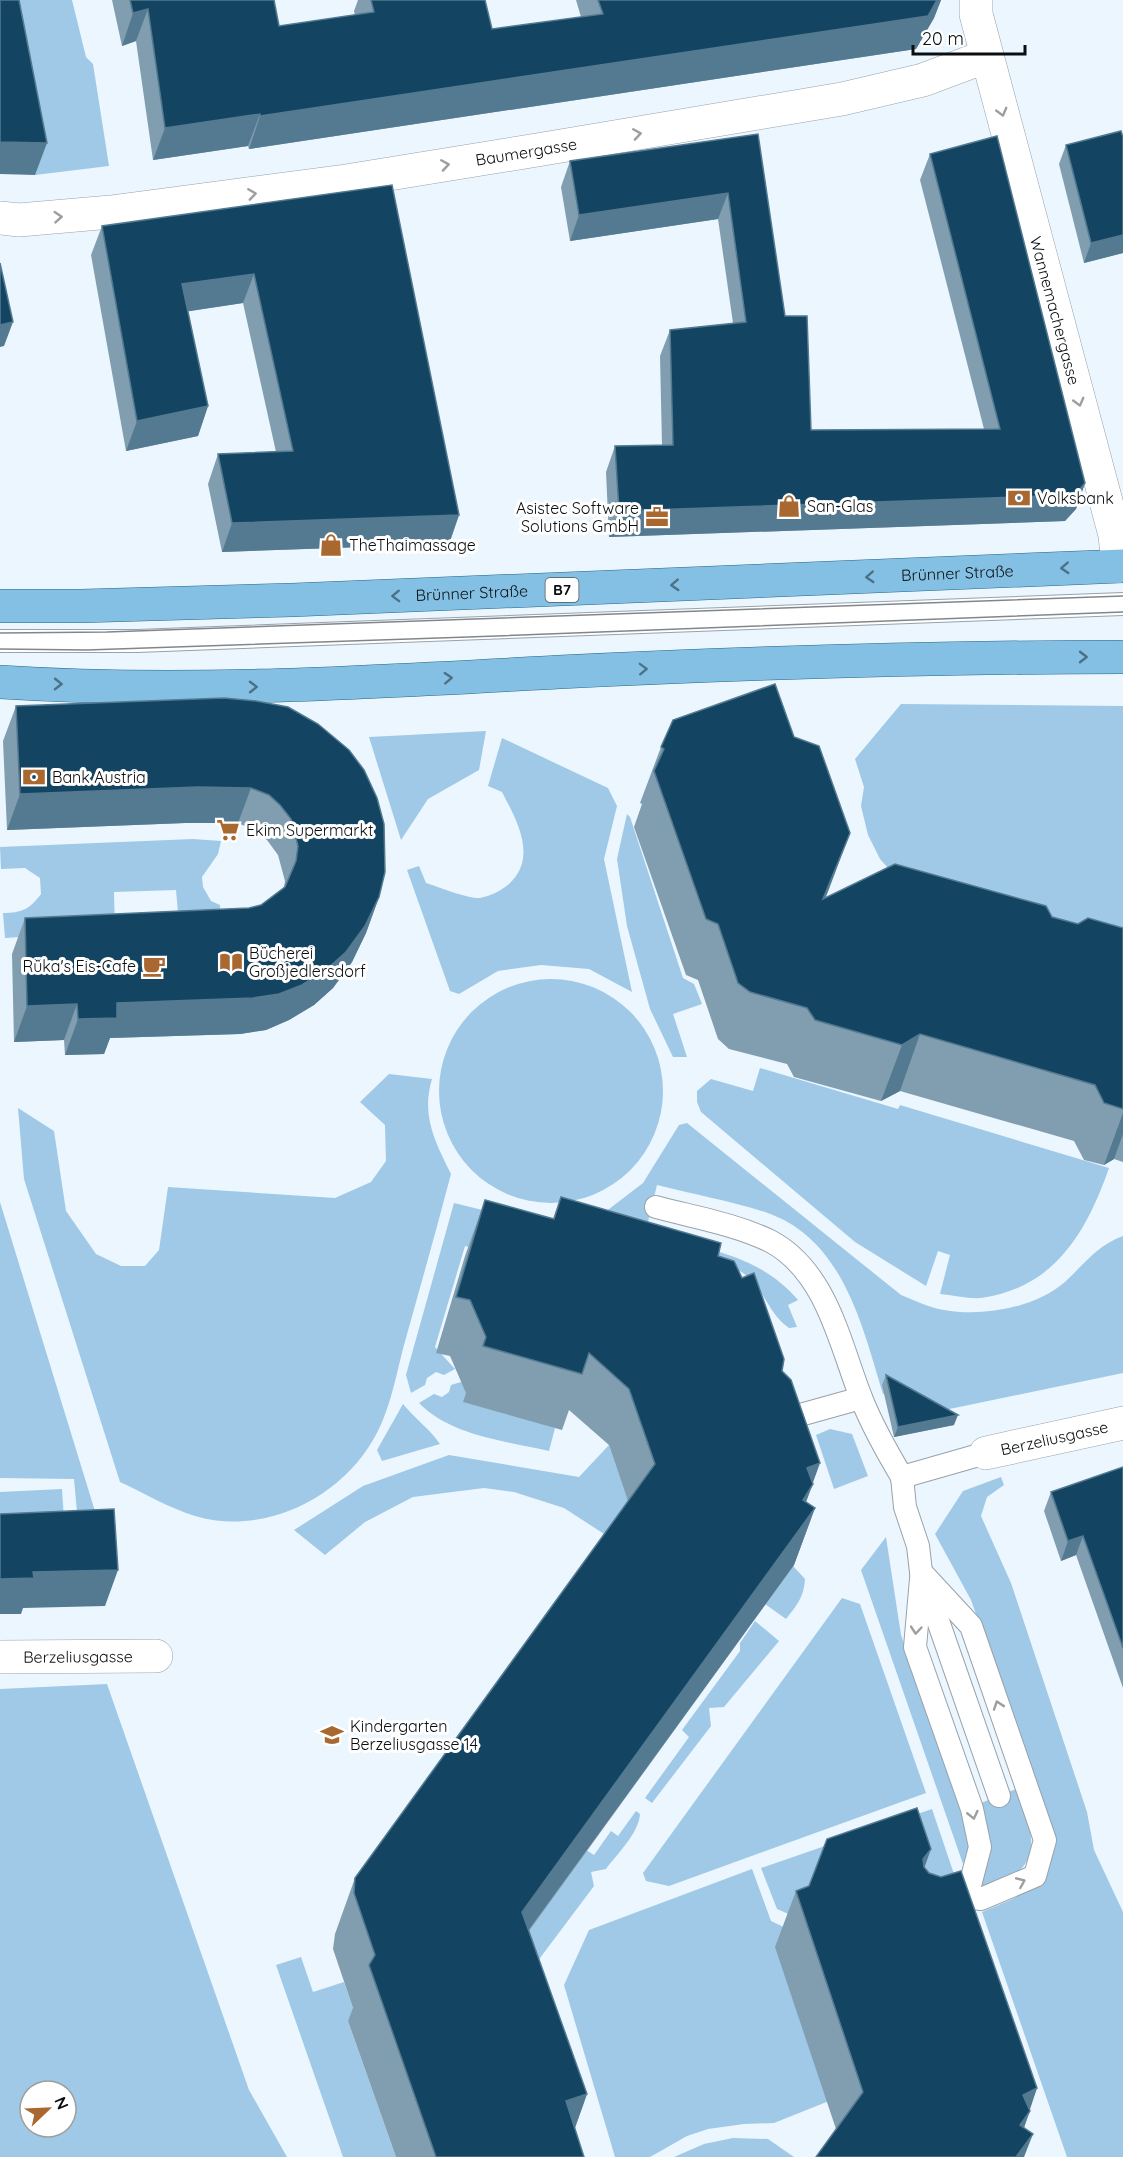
<svg xmlns="http://www.w3.org/2000/svg" width="1123" height="2157" font-family="Quicksand,sans-serif">
  <style>
    .green { fill: #9fc9e7; fill-rule: evenodd }
    .lines { fill: none; stroke-linecap: round; stroke-linejoin: round }
    .lane-casing { stroke: #98a2aa; stroke-width: 24 }
    .street-casing { stroke: #98a2aa; stroke-width: 34 }
    .primary-casing { stroke: #24668d; stroke-width: 34 }
    .lane { stroke: #fff; stroke-width: 22 }
    .street { stroke: #fff; stroke-width: 33 }
    .primary { stroke: #84c0e3; stroke-width: 33 }
    .tram { stroke: #80878c; stroke-width: 1.5 }
    .wall { fill: #809eb0 }
    .shaded-wall { fill: #547a91 }
    .building { fill: #134562; stroke: #547a91; stroke-width: 1.5 }
    .oneway { stroke: #9d9f9f }
    .oneway2 { stroke: #4d7084 }
    .labels { text-anchor: middle; stroke-width: 6; stroke-linejoin: round; paint-order: stroke }
    .shield { fill: #fff; stroke: #545658; stroke-width: 1.5 }
    .shield-label { font-size: 15px; font-weight: bold; fill: #0a0e10 }
    .street-label { font-size: 16px; fill: #0a0e10; stroke: #fff }
    .poi-label { font-size: 16px; fill: #0a0e10; stroke: #fff; text-anchor: start }
  </style>
  <rect width="100%" height="100%" fill="#ecf6fe"/>
  <g class="green">
    <polygon points="1,0 72,0 86,57 93,64 109,166 35,175"/>
    <polygon points="901,704 1123,706 1123,948 897,878 880,859 868,835 861,806 864,787 855,759"/>
    <polygon points="486,731 479,770 428,799 401,840 369,737"/>
    <path d="M502,738l106,50 9,18 -13,53 28,133 -43,-23 -48,-4 -43,6 -39,23 -9,-3 -43,-121 12,-4 7,17c13,4 42,16 54,15 10,-2 21,-7 29,-14 29,-27 8,-63 -7,-92l-14,-6z"/>
    <polygon points="627,814 630,817 683,978 694,984 702,1004 673,1014 687,1057 673,1057 650,1009 627,926 617,859"/>
    <path d="M193,839l28,2 -3,13 -16,23 1,10 8,14 9,4 1,18 -42,1 -3,-34 -62,2 1,39 -110,7 -2,-25c19,0 27,-4 38,-19l-1,-16 -15,-10 -24,1 -1,-22z"/>
    <circle cx="551" cy="1091" r="112"/>
    <path d="M760,1068l138,41 2,-4 209,63c-22,63 -54,120 -128,130 -13,1 -28,-3 -41,-4l10,-39 -12,-4 -12,35 -71,-44 -154,-130 -4,-10v-11l14,-12 42,12z"/>
    <path d="M389,1074l43,5c-11,37 3,62 19,95 -15,57 -31,114 -47,171 -8,30 -14,67 -31,95 -34,59 -110,96 -178,76 -26,-8 -51,-23 -75,-34l-96,-303 -6,-71 36,23 12,80 30,43 25,12h24l14,-16 9,-63 167,11 36,-16 15,-21 -1,-36 -25,-23z"/>
    <path d="M687,1123l214,172c13,5 29,13 43,15 39,7 92,-2 122,-29 19,-18 32,-36 57,-45v137l-188,39 -36,-22 -16,4c-21,-69 -40,-156 -118,-182 -35,-11 -72,-18 -108,-27l-11,45c56,21 110,21 152,70l-10,5 9,22 -8,1c-21,-14 -25,-41 -46,-55 -34,-23 -107,-41 -147,-54l47,-36 36,-58z"/>
    <polygon points="0,1202 102,1534 79,1534 74,1479 0,1478"/>
    <polygon points="454,1203 547,1226 528,1265 465,1246 435,1347 455,1369 444,1375 436,1372 427,1378 425,1385 411,1393 406,1375"/>
    <path d="M461,1382l94,46 -6,23c-43,-10 -98,-15 -130,-48l15,-9 8,3 7,-5 2,-7z"/>
    <path d="M403,1404c12,15 26,24 37,40l-58,17 -5,-11z"/>
    <polygon points="830,1429 852,1434 868,1476 834,1489 816,1435"/>
    <polygon points="609,1445 635,1520 618,1543 564,1508 514,1492 484,1488 413,1497 365,1522 325,1555 294,1530 363,1486 449,1455 579,1477"/>
    <path d="M1001,1477l3,8 -17,12 -6,19 30,67 76,229 7,38 29,62v245h-56l-85,-245c47,-20 70,-26 71,-83l-82,-229 -36,-66 28,-43z"/>
    <polygon points="62,1489 65,1535 0,1538 0,1492"/>
    <polygon points="886,1537 901,1635 970,1831 969,1849 963,1864 861,1570"/>
    <path d="M793,1566l12,13c-1,18 -8,26 -19,40l-21,-15z"/>
    <polygon points="842,1598 860,1604 926,1793 669,1886 646,1881 643,1873"/>
    <polygon points="755,1621 779,1641 724,1707 709,1708 711,1726 652,1803 645,1798 689,1737 682,1730 740,1651 740,1643"/>
    <path d="M107,1684l142,406 38,67h-287v-468zM30,2091h36v36h-36z"/>
    <path d="M1016,1789c9,25 27,58 4,81 -10,10 -30,14 -43,19l4,-86z"/>
    <polygon points="932,1809 955,1877 793,1916 777,1909 761,1868"/>
    <path d="M636,1811l4,3c-1,19 -23,40 -34,55l-15,3 3,14 -57,76 -17,-19 66,-93 8,5 17,-24 7,5z"/>
    <polygon points="752,1869 771,1921 790,1930 829,2101 774,2123 744,2124 708,2129 687,2136 650,2157 615,2157 564,1985 589,1930"/>
    <polygon points="301,1957 313,1992 344,1982 354,2011 348,2021 396,2157 343,2157 276,1965"/>
    <polygon points="733,2138 768,2139 794,2157 674,2157 704,2144"/>
  </g>
  <g class="lines">
    <g class="lane-casing">
      <g id="lane">
        <polyline points="0,641 137,641 1123,604"/>
        <path d="M656,1207c37,10 79,17 114,34 57,30 70,104 92,159 11,27 25,52 40,77"/>
        <polyline points="775,1422 861,1398"/>
        <polyline points="986,1453 902,1477 905,1507 918,1546 921,1572 999,1796"/>
        <polyline points="921,1572 971,1626 1045,1840 1035,1876 981,1899 967,1897 943,1907"/>
        <polyline points="921,1579 915,1647 972,1809 980,1847 967,1897"/>
      </g>
    </g>
    <g class="street-casing">
      <g id="street">
        <path id="s1" d="M976,0v14l139,521 3,31"/>
        <path id="s2" d="M0,218l19,2 92,-8 235,-31 191,-31 305,-51 81,-19 64,-24"/>
        <path id="s3" d="M986,1453l137,-30"/>
        <path id="s4" d="M0,1657l156,-1"/>
      </g>
    </g>
    <g class="primary-casing">
      <g id="primary">
        <path id="s5" d="M0,606h81l211,-6 831,-34"/>
        <path d="M0,682c186,12 373,0 559,-10 187,-9 376,-15 564,-15"/>
      </g>
    </g>
    <use href="#lane" class="lane"/>
    <use href="#street" class="street"/>
    <use href="#primary" class="primary"/>
    <g class="tram">
      <polyline points="0,633 107,632 1123,596"/>
      <polyline points="0,649 87,650 468,637 1123,612"/>
    </g>
  </g>
  <g class="wall">
    <polygon points="112,0 274,0 279,26 355,15 354,11 358,0 485,0 492,29 581,17 576,0 941,0 934,18 916,49 249,149 248,146 153,160 136,41 122,46"/>
    <polygon points="758,134 785,316 811,430 984,429 920,180 930,154 1085,483 1076,509 1065,521 609,537 606,472 615,446 662,445 660,356 670,330 733,323 718,219 570,241 561,187 570,161"/>
    <polygon points="1123,137 1123,253 1084,263 1059,164 1066,145"/>
    <polygon points="392,185 459,515 449,544 222,552 208,484 218,454 276,452 243,303 188,311 208,406 198,436 126,451 91,255 102,226"/>
    <polygon points="224,698 379,897 366,933 352,962 333,988 314,1005 289,1020 266,1030 240,1034 110,1038 104,1054 65,1055 64,1040 14,1042 12,954 25,918 249,908 261,905 284,887 285,881 278,855 267,840 256,831 238,823 185,823 7,830 3,741 16,706"/>
    <polygon points="673,720 826,898 1052,917 1078,924 1123,928 1123,1162 1114,1159 1104,1165 1084,1160 1074,1141 900,1091 881,1101 794,1077 787,1064 729,1049 718,1039 698,980 686,975 634,827 642,804 640,803 661,747"/>
    <polygon points="561,1197 718,1256 782,1371 813,1484 806,1502 815,1508 794,1565 529,1931 587,2094 575,2128 584,2157 396,2157 348,2021 353,2008 333,1949 335,1934 355,1878 628,1501 609,1445 569,1410 562,1430 463,1402 466,1393 450,1356 436,1353 465,1256 485,1200 553,1219"/>
    <polygon points="886,1375 954,1425 894,1437 882,1385"/>
    <polygon points="1123,1467 1123,1688 1076,1555 1061,1561 1044,1511 1051,1492"/>
    <polygon points="925,1868 1037,2088 1024,2128 836,2129 775,1947 796,1891 809,1886"/>
  </g>
  <g class="shaded-wall">
    <polygon points="937,0 941,0 934,18 916,49 249,149 260,116"/>
    <polygon points="148,9 136,41 122,46 133,13"/>
    <polygon points="260,114 248,146 153,160 165,128"/>
    <polygon points="0,142 47,143 35,175 0,174"/>
    <polygon points="728,193 718,219 570,241 579,215"/>
    <polygon points="1123,235 1123,253 1084,263 1091,243"/>
    <polygon points="254,274 243,303 171,314 182,284"/>
    <polygon points="13,322 4,346 0,347 0,325"/>
    <polygon points="208,406 198,436 126,451 137,421"/>
    <polygon points="1085,483 1076,509 1065,521 609,537 619,511"/>
    <polygon points="459,515 449,544 222,552 232,523"/>
    <polygon points="198,787 251,788 238,823 185,823 7,830 20,794"/>
    <polygon points="850,833 829,889 803,955 823,899"/>
    <polygon points="379,897 366,933 352,962 333,988 314,1005 289,1020 266,1030 240,1034 110,1038 104,1054 65,1055 78,1019"/>
    <polygon points="77,1004 64,1040 14,1042 27,1006"/>
    <polygon points="920,1034 900,1091 881,1101 902,1045"/>
    <polygon points="1123,1113 1123,1134 1114,1159 1104,1165"/>
    <polygon points="958,1415 954,1425 894,1437 898,1427"/>
    <polygon points="820,1463 793,1538 815,1508 794,1565 501,1968 522,1912 807,1468"/>
    <polygon points="1083,1536 1076,1555 1061,1561 1068,1541"/>
    <polygon points="118,1570 105,1606 23,1608 21,1614 0,1614 0,1579 33,1572"/>
    <polygon points="931,1849 911,1905 923,1859"/>
    <polygon points="1037,2088 1028,2114 1030,2111 1013,2157 1023,2095"/>
    <polygon points="587,2094 567,2150 566,2101"/>
    <polygon points="1033,2134 1024,2157 1016,2157"/>
  </g>
  <g class="building">
    <polygon points="0,0 19,0 47,143 0,142"/>
    <polygon points="130,0 274,0 279,26 374,12 371,0 485,0 492,29 603,14 598,0 937,0 928,16 260,116 260,114 165,128 148,9 133,13"/>
    <polygon points="1121,131 1123,137 1123,235 1091,243 1066,145"/>
    <polygon points="758,134 785,316 807,316 811,430 1000,429 930,154 997,136 1085,483 1075,495 619,511 615,446 673,445 670,330 746,322 728,193 579,215 570,161"/>
    <polygon points="392,185 459,515 232,523 218,454 293,451 254,274 182,284 208,406 137,421 102,226"/>
    <polygon points="0,263 13,322 0,325"/>
    <polygon points="775,684 794,737 819,746 850,833 823,899 895,864 1046,906 1052,917 1078,924 1088,918 1123,928 1123,1109 1104,1103 1095,1085 920,1034 902,1045 815,1020 807,1008 750,992 738,983 718,924 706,919 654,771 664,749 661,747 673,720"/>
    <polygon points="224,698 256,701 288,707 318,724 349,750 364,770 377,798 384,824 385,872 379,897 365,926 346,952 327,969 302,985 279,994 253,998 117,1003 117,1018 78,1019 77,1004 27,1006 25,918 249,908 261,905 285,887 296,861 298,846 291,819 280,805 269,795 251,788 198,787 20,794 16,706"/>
    <polygon points="561,1197 721,1243 718,1256 734,1261 742,1278 754,1273 784,1359 782,1371 791,1380 820,1463 807,1468 813,1484 803,1500 815,1508 522,1912 587,2094 566,2101 584,2157 436,2157 369,1965 375,1955 354,1893 355,1878 655,1464 629,1389 589,1353 582,1374 483,1346 486,1337 470,1300 456,1297 485,1200 554,1219"/>
    <polygon points="886,1375 958,1415 898,1427"/>
    <polygon points="1123,1467 1123,1648 1083,1536 1068,1541 1051,1492"/>
    <polygon points="114,1509 118,1570 33,1572 34,1578 0,1579 0,1514"/>
    <polygon points="917,1808 931,1849 923,1859 924,1867 929,1873 941,1877 961,1871 1037,2088 1023,2095 1030,2111 1020,2125 1033,2134 1016,2157 816,2157 863,2092 796,1891 809,1886 827,1839"/>
  </g>
  <defs><path id="oneway-chevron" d="M-2-3.5L2.5 0L-2 3.5" fill="none" stroke-width="1.6" stroke-linecap="round" stroke-linejoin="round" transform="scale(1.5)"/></defs>
  <g class="oneway">
    <use href="#oneway-chevron" transform="translate(1002 112) rotate(75)"/>
    <use href="#oneway-chevron" transform="translate(637 134) rotate(-9)"/>
    <use href="#oneway-chevron" transform="translate(445 165) rotate(-9)"/>
    <use href="#oneway-chevron" transform="translate(252 194) rotate(-8)"/>
    <use href="#oneway-chevron" transform="translate(58 217) rotate(-4)"/>
    <use href="#oneway-chevron" transform="translate(1079 402) rotate(75)"/>
    <use href="#oneway-chevron" transform="translate(916 1630) rotate(95)"/>
    <use href="#oneway-chevron" transform="translate(998 1705) rotate(-109)"/>
    <use href="#oneway-chevron" transform="translate(973 1815) rotate(77)"/>
    <use href="#oneway-chevron" transform="translate(1021 1882) rotate(-23)"/>
  </g>
  <g class="oneway2">
    <use href="#oneway-chevron" transform="translate(1065 568) rotate(177)"/>
    <use href="#oneway-chevron" transform="translate(870 577) rotate(177)"/>
    <use href="#oneway-chevron" transform="translate(675 585) rotate(177)"/>
    <use href="#oneway-chevron" transform="translate(396 596) rotate(178)"/>
    <use href="#oneway-chevron" transform="translate(1083 657)"/>
    <use href="#oneway-chevron" transform="translate(643 669) rotate(-2)"/>
    <use href="#oneway-chevron" transform="translate(448 678) rotate(-3)"/>
    <use href="#oneway-chevron" transform="translate(58 684) rotate(1)"/>
    <use href="#oneway-chevron" transform="translate(253 687) rotate(-1)"/>
  </g>
  <defs>
    <g id="bank-bare" transform="scale(1.8)"><path d="M-6-4H6V4H-6ZM0-2.3a2.3 2.3 0 1 0 0 4.6a2.3 2.3 0 1 0 0-4.6Z" fill="#a86830" stroke="#fff" stroke-width="2.5" paint-order="stroke"/></g>
    <g id="shop-bare" transform="scale(1.8)"><path d="M-5-2.5h2.3a2.7 3.5 0 0 1 5.4 0H5L5.5 6h-11ZM-1.5-2.5h3a1.5 2.3 0 0 0-3 0Z" fill="#a86830" stroke="#fff" stroke-width="2.5" paint-order="stroke"/></g>
    <g id="office-bare" transform="scale(1.8)"><path d="M-6-3h4V-5.5h4V-3h4V5H-6ZM-1-4.5V-3h2v-1.5ZM-6 0V1H6V0Z" fill="#a86830" stroke="#fff" stroke-width="2.5" paint-order="stroke"/></g>
    <g id="supermarket-bare" transform="scale(1.8)"><path d="M-6-5.5h2.5l.6 2H6L4.5 2H-2.5L-4.4-4H-6ZM-1.5 3.2a1.3 1.3 0 1 0 .1 0ZM3 3.2a1.3 1.3 0 1 0 .1 0Z" fill="#a86830" stroke="#fff" stroke-width="2.5" paint-order="stroke"/></g>
    <g id="library-bare" transform="scale(1.8)"><path d="M-6-4Q-3-5.5-.7-3.5V5Q-3 3-6 4ZM6-4Q3-5.5 .7-3.5V5Q3 3 6 4Z" fill="#a86830" stroke="#fff" stroke-width="2.5" paint-order="stroke"/></g>
    <g id="cafe-bare" transform="scale(1.8)"><path d="M-5.5-4.5H6V0H3Q3 3.5 0 3.5H-2.5Q-5.5 3.5-5.5 0ZM3-3.2v2h1.7v-2ZM-6 4.5H4V6H-6Z" fill="#a86830" stroke="#fff" stroke-width="2.5" paint-order="stroke"/></g>
    <g id="school-bare" transform="scale(1.8)"><path d="M0-5L7-2L0 1L-7-2ZM-4 1L0 2.5L4 1V4Q0 6-4 4Z" fill="#a86830" stroke="#fff" stroke-width="2.5" paint-order="stroke"/></g>
  </defs>
  <g fill-rule="evenodd">
    <use href="#bank-bare" x="1019" y="498"/>
    <use href="#shop-bare" x="789" y="506"/>
    <use href="#office-bare" x="657" y="517"/>
    <use href="#shop-bare" x="331" y="545"/>
    <use href="#bank-bare" x="34" y="777"/>
    <use href="#supermarket-bare" x="228" y="830"/>
    <use href="#library-bare" x="231" y="962"/>
    <use href="#cafe-bare" x="154" y="966"/>
    <use href="#school-bare" x="332" y="1735"/>
  </g>
  <g class="labels">
    <rect class="shield" x="545.5" y="578" width="33" height="24" rx="4.5"/>
    <g class="shield-label">
      <text x="562" y="595">B7</text>
    </g>
    <g class="street-label">
      <text dy="6" stroke="none"><textPath href="#s2" startOffset="531">Baumergasse</textPath></text>
      <text dy="6" stroke="none"><textPath href="#s1" startOffset="321">Wannemachergasse</textPath></text>
      <text dy="6" stroke="none"><textPath href="#s5" startOffset="958">Brünner Straße</textPath></text>
      <text dy="6" stroke="none"><textPath href="#s5" startOffset="472">Brünner Straße</textPath></text>
      <text dy="6" stroke="none"><textPath href="#s3" startOffset="70">Berzeliusgasse</textPath></text>
      <text dy="6" stroke="none"><textPath href="#s4" startOffset="78">Berzeliusgasse</textPath></text>
    </g>
    <g class="poi-label">
      <text x="1037" y="504">Volksbank</text>
      <text x="807" y="512">San-Glas</text>
      <text x="639" y="514" text-anchor="end">Asistec Software<tspan x="639" dy="18">Solutions GmbH</tspan></text>
      <text x="349" y="551">TheThaimassage</text>
      <text x="52" y="783">Bank Austria</text>
      <text x="246" y="836">Ekim Supermarkt</text>
      <text x="249" y="959">Bücherei<tspan x="249" dy="18">Großjedlersdorf</tspan></text>
      <text x="136" y="972" text-anchor="end">Rüka's Eis-Cafe</text>
      <text x="350" y="1732">Kindergarten<tspan x="350" dy="18">Berzeliusgasse 14</tspan></text>
    </g>
  </g>
  <g transform="translate(48 2109) rotate(67)"><circle r="28" fill="#ffffff" stroke="#9d9f9f" stroke-width="1.5"/>
  <path d="M0-4.5L10 22L0 15L-10 22Z" fill="#a86830"/>
  <text y="-9" font-size="16" font-weight="bold" text-anchor="middle" fill="#0a0e10">N</text>
  </g>
  <path d="M913 45v9h112v-9" fill="none" stroke="#0a0e10" stroke-width="3"/>
  <text x="922" y="45" font-size="18" fill="#0a0e10" stroke="#ffffff" stroke-width="4.5" paint-order="stroke">20 m</text>
</svg>
